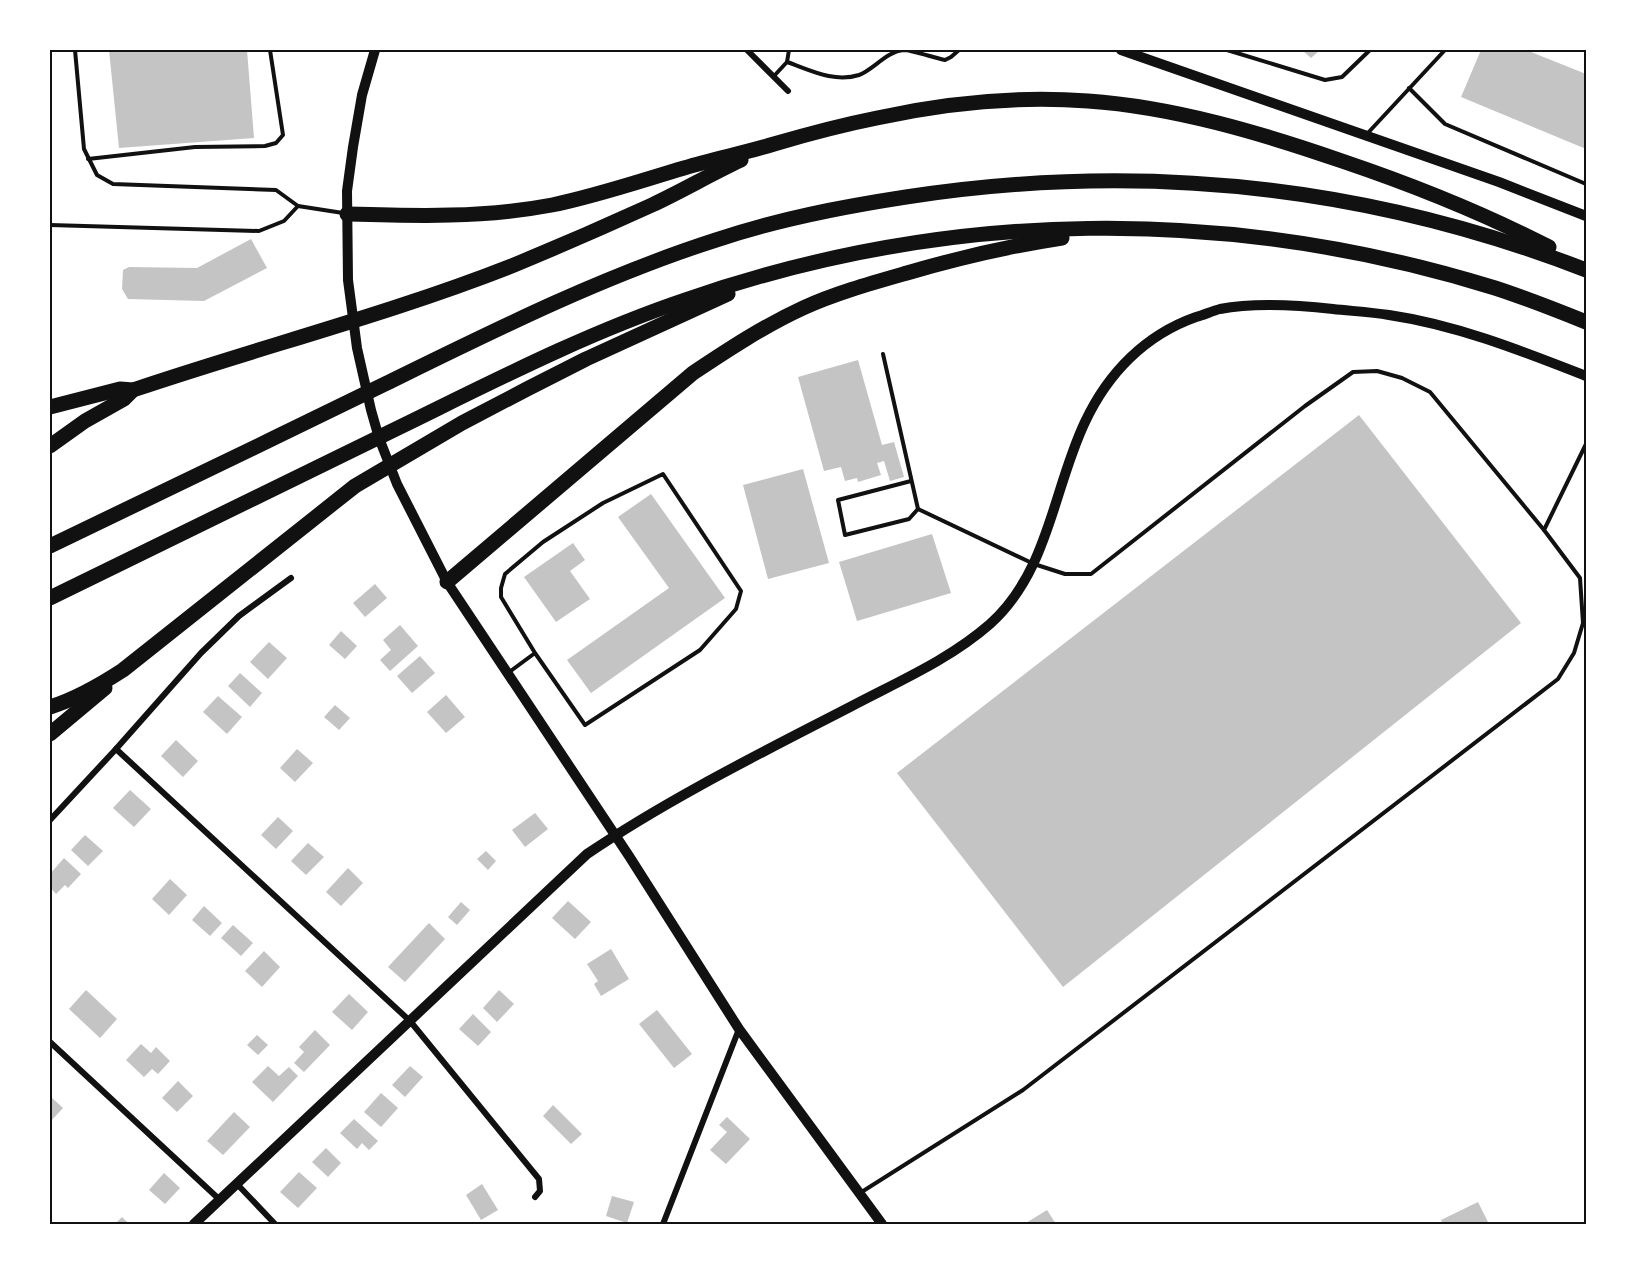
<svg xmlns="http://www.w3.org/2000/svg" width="1636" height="1274" font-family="'DM Sans',sans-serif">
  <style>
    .building { fill: #c4c4c4 }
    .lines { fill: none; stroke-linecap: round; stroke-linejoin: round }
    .service { stroke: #111; stroke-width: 4 }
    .minor { stroke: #111; stroke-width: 6 }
    .tertiary { stroke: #111; stroke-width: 10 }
    .motorway { stroke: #111; stroke-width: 15 }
    .neatline { fill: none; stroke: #111; stroke-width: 2 }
  </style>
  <rect width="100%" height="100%" fill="#fff"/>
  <g class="building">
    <polygon points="109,50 247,50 254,138 119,148"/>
    <polygon points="1302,50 1320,50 1311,58"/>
    <polygon points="1481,50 1526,50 1586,74 1586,149 1461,97"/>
    <polygon points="251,239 267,268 204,301 128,299 122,289 123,270 129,267 197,268"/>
    <polygon points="858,360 882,445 894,442 904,477 890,481 884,461 877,463 881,475 858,482 857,478 845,481 841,467 824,471 798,377"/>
    <polygon points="1359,415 1521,623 1063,987 897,773"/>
    <polygon points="803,469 829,563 768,579 743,485"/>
    <polygon points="651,494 725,598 591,693 567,660 669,588 618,517"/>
    <polygon points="932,534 951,593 857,621 839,562"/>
    <polygon points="573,543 585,560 570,571 590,599 556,622 524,577"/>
    <polygon points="375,584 387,598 365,617 353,603"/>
    <polygon points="400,625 418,646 390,671 380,660 391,650 383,640"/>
    <polygon points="341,631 357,646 345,659 329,645"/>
    <polygon points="269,642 287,658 268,679 250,662"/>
    <polygon points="420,656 435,673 412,693 397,676"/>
    <polygon points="240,673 262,693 250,707 228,686"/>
    <polygon points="446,695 465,717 446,733 427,712"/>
    <polygon points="218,696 242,717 227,734 203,712"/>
    <polygon points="335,705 350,718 339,730 324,717"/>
    <polygon points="176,740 198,761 183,777 161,756"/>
    <polygon points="297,749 313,763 295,782 280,768"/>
    <polygon points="130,790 151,809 134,827 113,808"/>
    <polygon points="535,813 548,829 525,847 512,830"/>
    <polygon points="278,817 293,831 276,849 261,835"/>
    <polygon points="85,835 103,851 88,866 71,850"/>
    <polygon points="308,843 324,857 306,875 291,861"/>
    <polygon points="486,851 496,861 488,870 477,859"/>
    <polygon points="64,858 81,874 68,888 65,885 56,894 50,887 50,874"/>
    <polygon points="348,868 363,883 341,906 326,892"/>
    <polygon points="170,879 187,895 169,915 152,899"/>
    <polygon points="568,901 591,922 575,939 552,918"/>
    <polygon points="461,902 470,910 457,925 448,917"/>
    <polygon points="204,906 222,923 210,936 192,920"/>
    <polygon points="429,923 445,939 405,982 388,967"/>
    <polygon points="233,925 253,943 241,956 221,938"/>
    <polygon points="611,949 629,979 601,996 594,984 598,981 587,964"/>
    <polygon points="264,951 280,967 262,987 245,971"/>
    <polygon points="86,990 117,1019 100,1038 69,1009"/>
    <polygon points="499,990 514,1004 497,1022 483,1008"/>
    <polygon points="349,994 368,1012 352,1030 332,1012"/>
    <polygon points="657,1010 692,1054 674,1068 639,1024"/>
    <polygon points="473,1014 491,1032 478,1046 459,1029"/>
    <polygon points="315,1030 330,1045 304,1072 294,1063 304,1052 299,1047"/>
    <polygon points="257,1035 268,1045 258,1055 247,1045"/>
    <polygon points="141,1044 151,1053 156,1047 170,1061 158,1074 152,1069 144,1077 126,1060"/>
    <polygon points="268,1066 279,1076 289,1067 298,1076 273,1102 252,1082"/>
    <polygon points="410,1066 423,1077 405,1097 392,1085"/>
    <polygon points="178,1081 193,1096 177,1112 162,1098"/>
    <polygon points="381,1093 398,1108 381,1127 364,1112"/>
    <polygon points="50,1096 63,1108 50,1122"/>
    <polygon points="553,1105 582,1134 571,1144 543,1116"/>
    <polygon points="234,1112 250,1127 223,1155 207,1141"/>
    <polygon points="727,1117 750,1139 726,1164 710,1150 727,1132 719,1125"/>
    <polygon points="354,1119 378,1141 369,1150 362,1143 357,1149 340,1133"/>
    <polygon points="326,1148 341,1163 328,1177 312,1162"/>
    <polygon points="299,1172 317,1188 298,1208 280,1192"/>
    <polygon points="164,1173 180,1188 165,1204 149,1190"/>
    <polygon points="482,1184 498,1210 481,1220 466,1195"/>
    <polygon points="612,1196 634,1202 627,1223 606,1216"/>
    <polygon points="1478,1202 1489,1224 1443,1224 1441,1220"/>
    <polygon points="1047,1210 1056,1224 1027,1224 1026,1223"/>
    <polygon points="122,1217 129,1224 115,1224"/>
  </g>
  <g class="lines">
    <g class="service">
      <polyline points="75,50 84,149 97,175 113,184 276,190 298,206"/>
      <polyline points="1227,50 1325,80 1342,77 1370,50"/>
      <path d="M787,62c23,8 47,21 72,13 14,-5 28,-24 45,-25 7,0 31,8 41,10l6,-3 8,-7"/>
      <polyline points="774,76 787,62 789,50"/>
      <polyline points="1409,88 1445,124 1586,184"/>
      <polyline points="1366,135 1445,50"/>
      <polyline points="88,159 195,147 265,146 276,143 283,135 270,50"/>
      <polyline points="50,225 259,231 284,221 298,206 343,213"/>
      <polyline points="883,354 918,509 1034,564 1065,574 1091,574 1305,406 1353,372 1377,371 1402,378 1430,392 1544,530"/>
      <polyline points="911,481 838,500 845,535 909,519 918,509"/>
      <polyline points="508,673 535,653 585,725 700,650 736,609 741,591 663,474 603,503 543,542 505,574 501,588 501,597 535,653"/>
      <polyline points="860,1193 1023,1090 1558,679 1574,653 1583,623 1580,578 1544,530 1586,444"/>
    </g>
    <g class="minor">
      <polyline points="747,50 788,91"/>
      <polyline points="116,749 410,1021 539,1179 540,1191 535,1197"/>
      <polyline points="50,820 116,749 201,653 239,616 291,578"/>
      <polyline points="50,1042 220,1200"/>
      <polyline points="237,1184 275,1224"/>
      <polyline points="663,1224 739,1029"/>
    </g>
    <g class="tertiary">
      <polyline points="375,50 362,95 353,147 347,191 348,280 357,348 371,410 379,438 397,484 447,582 629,856 739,1029 882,1224"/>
      <polyline points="1121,50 1499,182 1586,216"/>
      <path d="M194,1224l393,-370c83,-56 174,-101 263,-147 47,-25 99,-47 140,-83 59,-53 63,-135 95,-202 23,-49 60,-87 111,-105 8,-2 16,-6 24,-8 36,-7 77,-4 113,0 18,2 37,3 56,6 68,10 133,36 197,61"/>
    </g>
    <g class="motorway">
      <path d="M347,214c69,2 137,4 205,-9 44,-9 88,-24 132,-37 30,-9 60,-15 90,-24 34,-10 68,-19 103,-26 68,-15 141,-22 211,-17 86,6 173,32 254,60 71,24 141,52 207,86"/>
      <path d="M50,407l70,-18 13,1c127,-43 257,-76 381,-125 46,-19 92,-39 138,-60 30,-14 59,-31 89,-45"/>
      <polyline points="50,446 85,421 124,399 133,390"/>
      <path d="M50,546c112,-54 225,-108 337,-163 108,-53 214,-106 329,-143 62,-21 125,-33 190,-43 233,-36 461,-12 680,73"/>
      <path d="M447,582l246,-209c36,-24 71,-47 110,-65 33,-15 69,-25 104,-35 51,-15 103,-27 155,-35"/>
      <path d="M50,598c117,-57 234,-115 352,-172 92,-45 185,-93 283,-126 265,-92 542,-95 810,-12 31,10 61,22 91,34"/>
      <path d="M50,707c26,-8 50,-22 73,-37l232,-184 107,-63 65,-34 59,-30 142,-65"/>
      <polyline points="50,734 105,688"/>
    </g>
  </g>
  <rect width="1636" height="1274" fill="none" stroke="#ffffff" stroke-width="102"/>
  <rect x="51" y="51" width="1534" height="1172" class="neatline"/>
</svg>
